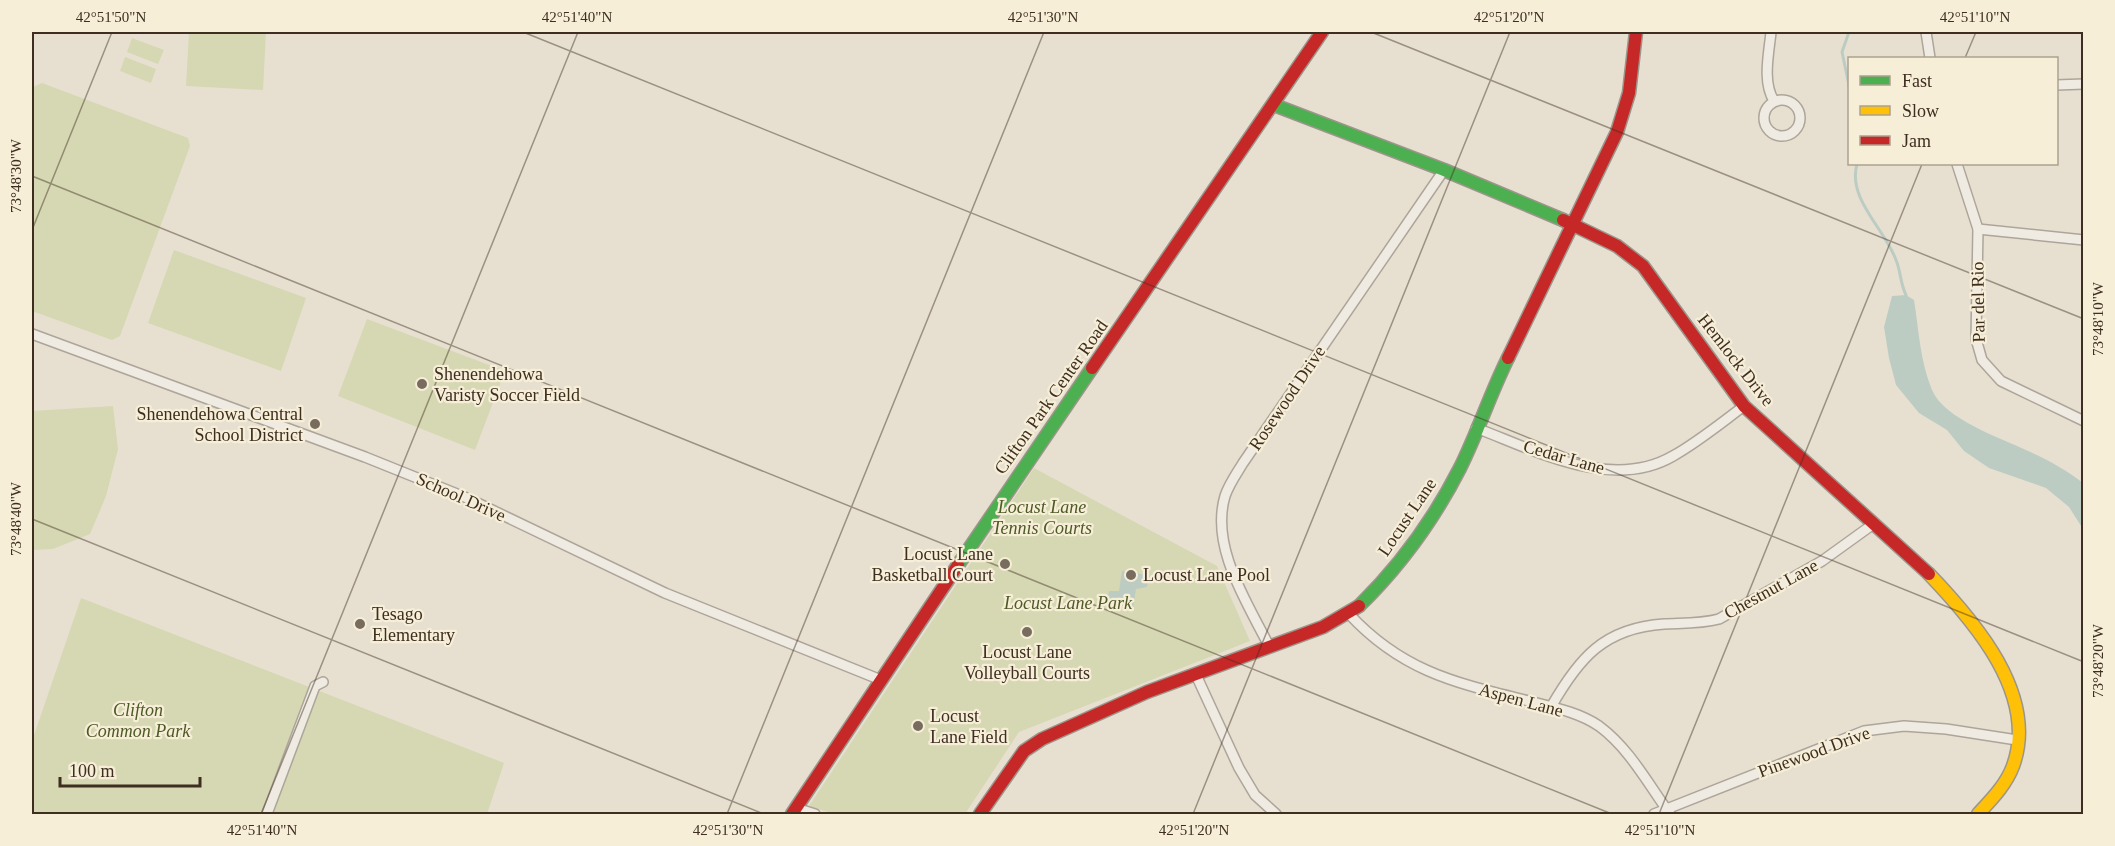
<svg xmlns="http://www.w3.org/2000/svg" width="2115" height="846" font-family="Georgia,serif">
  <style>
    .green { fill: #d6d7b3 }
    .water { fill: #bcccc2 }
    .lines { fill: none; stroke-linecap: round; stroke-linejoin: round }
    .stream { stroke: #bcccc2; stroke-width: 3 }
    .street-casing { stroke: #ada599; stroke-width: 12 }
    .fast-casing { stroke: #9c958a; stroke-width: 15 }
    .slow-casing { stroke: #9c958a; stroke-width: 15 }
    .jam-casing { stroke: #9c958a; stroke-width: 15 }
    .street { stroke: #efebe3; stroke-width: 9 }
    .fast { stroke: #4caf50; stroke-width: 12 }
    .slow { stroke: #ffc107; stroke-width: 12 }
    .jam { stroke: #c62828; stroke-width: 12 }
    .ticks { fill: none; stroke: #3d2e20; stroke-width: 1.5; stroke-opacity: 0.45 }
    .poi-dot { fill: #786c5e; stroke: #f7eed8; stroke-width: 2 }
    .labels { text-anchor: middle; stroke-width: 4.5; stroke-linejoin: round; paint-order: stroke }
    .street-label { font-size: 18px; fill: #3d2e20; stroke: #f7eed8 }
    .poi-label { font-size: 18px; fill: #3d2e20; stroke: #f7eed8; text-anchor: start }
    .park-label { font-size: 18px; font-style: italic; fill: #4d5a26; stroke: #f7eed8 }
    .neatline { fill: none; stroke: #3d2e20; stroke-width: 2 }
    .ticks-label { font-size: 15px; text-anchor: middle; fill: #3d2e20 }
  </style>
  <rect width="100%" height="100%" fill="#e7e0d1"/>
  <g class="green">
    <polygon points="189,32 266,32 263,90 186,86"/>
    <polygon points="132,38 164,50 158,64 127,52"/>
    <polygon points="125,57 156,69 151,83 120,71"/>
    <polygon points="42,83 188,138 190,146 120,336 112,340 32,311 32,92 33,87"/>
    <polygon points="174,250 306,298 281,371 148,323"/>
    <polygon points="367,319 505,371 475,450 338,396"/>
    <polygon points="113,406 118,449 106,496 90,534 53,549 32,550 32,411"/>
    <polygon points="1034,468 1217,566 1250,641 1019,732 965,814 834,814 809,806"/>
    <polygon points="81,598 504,763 487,814 32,814 32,741"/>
  </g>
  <g class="water">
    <path d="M1906,295l8,5c5,31 6,61 18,90 12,29 69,48 96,61 20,9 38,19 55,32v46l-14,-22 -23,-19 -57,-20 -25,-17 -17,-21 -28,-17 -23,-28 -7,-27 -5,-31 8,-31z"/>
    <polygon points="1122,571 1149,575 1147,587 1136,589 1133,608 1107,602 1109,591 1119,591"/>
  </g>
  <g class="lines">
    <g class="stream">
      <polyline points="1849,32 1842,52 1850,90"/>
      <path d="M1857,164c-10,35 28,65 39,96 5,12 4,23 10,35"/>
    </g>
    <g class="street-casing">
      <g id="street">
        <path d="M1771,32c-2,21 -9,50 3,69"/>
        <polyline points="1926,32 1930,58"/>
        <polyline points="2056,85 2084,84"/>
        <circle cx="1782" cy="118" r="18"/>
        <polyline points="1957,164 1978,229 1976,339 1982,360 2001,381 2084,421"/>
        <polyline points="1978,229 2084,240"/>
        <polyline points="32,334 365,457 467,498 665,593 881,680"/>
        <path d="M1476,428c59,22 135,64 197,28 25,-14 48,-33 71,-50"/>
        <path d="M1349,614c51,55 102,68 172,85 26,7 56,12 78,27 31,23 49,58 71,88"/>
        <path d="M1269,646c-22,-44 -59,-99 -44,-150 4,-12 12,-23 18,-33l201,-293"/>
        <polyline points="1196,675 1239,768 1255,795 1276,814"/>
        <path d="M1551,707c28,-49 53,-79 113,-83 19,-1 36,0 55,-5l103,-58 50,-36"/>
        <polyline points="796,808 815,814"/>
        <polyline points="267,814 315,686 323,682"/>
        <polyline points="1654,814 1864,731 1904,726 1946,729 2017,740"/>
      </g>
    </g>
    <g class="fast-casing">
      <g id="fast">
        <polyline points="1274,105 1444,170 1563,220"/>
        <polyline points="958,565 1092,368"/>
        <path d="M1359,606c41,-40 75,-87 101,-138 18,-36 30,-74 48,-110"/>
      </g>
    </g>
    <g class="slow-casing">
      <path id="slow" d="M1929,574c45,47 110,121 84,192 -7,19 -22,34 -35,48"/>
    </g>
    <g class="jam-casing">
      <g id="jam">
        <polyline points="1563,220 1617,246 1643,266 1744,406 1929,574"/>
        <polyline points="1508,358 1617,132 1629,93 1636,32"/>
        <polyline points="1092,368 1322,32"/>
        <polyline points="792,814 958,565"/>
        <polyline points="980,814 1024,751 1042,739 1147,692 1323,627 1359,606"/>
      </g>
    </g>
    <use href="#street" class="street"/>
    <use href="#fast" class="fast"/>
    <use href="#slow" class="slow"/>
    <use href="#jam" class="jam"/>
  </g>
  <path class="ticks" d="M523,32l1561,630M1371,32l713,287M1965,58l11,-26M32,176l1580,638M32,230l80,-198M32,519l732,295M261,814l317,-782M727,814l317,-782M1193,814l317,-782M1659,814l263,-650"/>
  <g class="poi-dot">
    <circle cx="422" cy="384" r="6"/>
    <circle cx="315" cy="424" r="6"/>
    <circle cx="1005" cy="564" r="6"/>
    <circle cx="1131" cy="575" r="6"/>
    <circle cx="360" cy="624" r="6"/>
    <circle cx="1027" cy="632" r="6"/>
    <circle cx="918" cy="726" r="6"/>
  </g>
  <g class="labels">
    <g class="street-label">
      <text transform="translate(1978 302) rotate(-91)" y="6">Par del Rio</text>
      <text transform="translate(1736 360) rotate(52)" y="6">Hemlock Drive</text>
      <text transform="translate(1051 397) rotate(-55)" y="6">Clifton Park Center Road</text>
      <text transform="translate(1287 398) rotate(-56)" y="6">Rosewood Drive</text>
      <text transform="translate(1564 457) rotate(16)" y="6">Cedar Lane</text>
      <text transform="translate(461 497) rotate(24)" y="6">School Drive</text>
      <text transform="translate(1407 517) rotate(-56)" y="6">Locust Lane</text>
      <text transform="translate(1771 589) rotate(-29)" y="6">Chestnut Lane</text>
      <text transform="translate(1521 700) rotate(15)" y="6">Aspen Lane</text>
      <text transform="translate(1814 752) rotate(-20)" y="6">Pinewood Drive</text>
    </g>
    <g class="poi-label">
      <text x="434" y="380">Shenendehowa<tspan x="434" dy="21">Varisty Soccer Field</tspan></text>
      <text x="303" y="420" text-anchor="end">Shenendehowa Central<tspan x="303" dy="21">School District</tspan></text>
      <text x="993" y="560" text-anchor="end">Locust Lane<tspan x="993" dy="21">Basketball Court</tspan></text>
      <text x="1143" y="581">Locust Lane Pool</text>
      <text x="372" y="620">Tesago<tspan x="372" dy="21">Elementary</tspan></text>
      <text x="1027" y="658" text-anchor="middle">Locust Lane<tspan x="1027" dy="21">Volleyball Courts</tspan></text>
      <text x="930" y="722">Locust<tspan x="930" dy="21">Lane Field</tspan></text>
    </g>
    <g class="park-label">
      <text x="1042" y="513">Locust Lane<tspan x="1042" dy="21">Tennis Courts</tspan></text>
      <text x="1068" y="609">Locust Lane Park</text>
      <text x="138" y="716">Clifton<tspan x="138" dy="21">Common Park</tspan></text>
    </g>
  </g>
  <rect width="2115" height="846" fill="none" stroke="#f7eed8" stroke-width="66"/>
  <rect x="1848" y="57" width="210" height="108" fill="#f7eed8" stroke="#ada18e" stroke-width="1.5"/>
  <rect x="1860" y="76" width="30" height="9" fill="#4caf50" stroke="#ada18e" stroke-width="1.5"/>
  <text x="1902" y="87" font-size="18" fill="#3d2e20">Fast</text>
  <rect x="1860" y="106" width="30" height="9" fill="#ffc107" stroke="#ada18e" stroke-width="1.5"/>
  <text x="1902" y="117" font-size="18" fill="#3d2e20">Slow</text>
  <rect x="1860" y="136" width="30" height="9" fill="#c62828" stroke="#ada18e" stroke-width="1.5"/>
  <text x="1902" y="147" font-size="18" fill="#3d2e20">Jam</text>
  <path d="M60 777v9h140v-9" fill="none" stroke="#3d2e20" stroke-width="3"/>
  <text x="69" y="777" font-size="18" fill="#3d2e20" stroke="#f7eed8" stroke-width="4.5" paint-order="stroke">100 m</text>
  <rect x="33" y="33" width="2049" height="780" class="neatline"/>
  <g class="ticks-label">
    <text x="111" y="22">42°51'50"N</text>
    <text x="577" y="22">42°51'40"N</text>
    <text x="1043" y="22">42°51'30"N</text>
    <text x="1509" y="22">42°51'20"N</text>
    <text x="1975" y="22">42°51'10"N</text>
    <text transform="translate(16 176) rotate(-90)" y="5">73°48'30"W</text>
    <text transform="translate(2098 319) rotate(-90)" y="5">73°48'10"W</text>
    <text transform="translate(16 519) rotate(-90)" y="5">73°48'40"W</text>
    <text transform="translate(2098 661) rotate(-90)" y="5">73°48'20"W</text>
    <text x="262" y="835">42°51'40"N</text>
    <text x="728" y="835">42°51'30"N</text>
    <text x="1194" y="835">42°51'20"N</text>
    <text x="1660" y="835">42°51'10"N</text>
  </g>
</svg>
